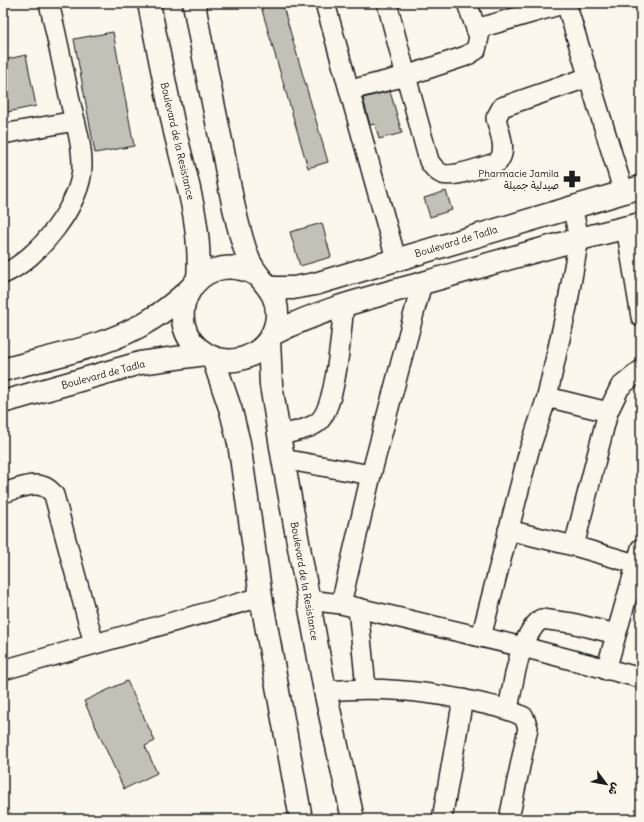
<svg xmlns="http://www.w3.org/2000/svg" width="644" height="822" font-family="Delius,'Playpen Sans Arabic',sans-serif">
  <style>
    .building { fill: #c3c0b8; stroke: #1c1c1c }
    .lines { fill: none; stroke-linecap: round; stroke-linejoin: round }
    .street-casing { stroke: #1c1c1c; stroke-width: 22 }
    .secondary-casing { stroke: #1c1c1c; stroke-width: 25 }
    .street { stroke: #fbf7ec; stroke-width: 19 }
    .secondary { stroke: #fbf7ec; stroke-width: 22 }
    .labels { text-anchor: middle; stroke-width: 4; stroke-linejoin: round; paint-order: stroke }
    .street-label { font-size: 10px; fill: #1c1c1c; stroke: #fbf7ec }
    .poi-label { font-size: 10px; fill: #1c1c1c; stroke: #fbf7ec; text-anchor: end }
  </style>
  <rect width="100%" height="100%" fill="#fbf7ec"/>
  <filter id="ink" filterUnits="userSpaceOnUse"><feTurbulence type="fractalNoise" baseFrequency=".025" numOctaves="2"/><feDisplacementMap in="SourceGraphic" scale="8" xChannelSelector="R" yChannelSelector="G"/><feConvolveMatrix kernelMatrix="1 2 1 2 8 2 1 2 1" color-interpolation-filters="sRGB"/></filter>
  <g filter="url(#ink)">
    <g class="building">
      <polygon points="260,3 282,3 328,162 308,168"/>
      <polygon points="113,32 134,146 95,153 74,39"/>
      <polygon points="26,55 36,106 3,113 3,60"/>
      <polygon points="390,91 402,133 379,139 375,124 370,125 363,98"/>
      <polygon points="446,191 452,210 430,217 424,198"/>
      <polygon points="322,223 331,257 300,266 290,232"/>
      <polygon points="127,681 155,741 145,746 157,773 124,789 84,701"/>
    </g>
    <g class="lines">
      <g class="street-casing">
        <g id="street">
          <polyline points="325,3 396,259"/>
          <polyline points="387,3 406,76 466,56 476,50 479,37 467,3"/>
          <polyline points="566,3 624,193"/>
          <polyline points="476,29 566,3"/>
          <path d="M350,90l56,-14 23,85c3,5 7,10 13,13 12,4 43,-8 56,-12 10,-12 1,-30 -2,-44l6,-11 87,-30"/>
          <polyline points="3,134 75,121"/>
          <polyline points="626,227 641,317"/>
          <path d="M3,274c34,-14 80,-71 79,-109 0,-20 -6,-41 -11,-60 -7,-34 -14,-68 -22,-102"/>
          <polyline points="547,397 608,412"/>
          <path d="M280,435c12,-3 27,-5 37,-12 20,-14 24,-93 27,-118"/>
          <polyline points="283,459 371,475"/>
          <path d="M3,493c18,-5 38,-16 51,2l40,149"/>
          <polyline points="508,530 574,546 636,564"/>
          <polyline points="574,546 608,412 620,387 641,370"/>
          <polyline points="308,600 341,604 523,647 641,678"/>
          <polyline points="341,604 371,475 422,283"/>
          <polyline points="358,608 366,688"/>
          <polyline points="481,637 529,451 547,397 567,307 579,238 572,206"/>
          <polyline points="3,670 261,597"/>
          <polyline points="606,670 641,548"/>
          <path d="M325,691c52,-4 94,-1 146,10 18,4 36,7 53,16l4,11 -19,91"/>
          <path d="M508,709c6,-27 10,-71 33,-90l31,4 44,11"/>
          <polyline points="442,819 463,699"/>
        </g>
      </g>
      <g class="secondary-casing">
        <g id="secondary">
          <path d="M149,3c8,43 17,86 26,129 12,49 27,97 23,147"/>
          <path d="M194,3c8,48 18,95 28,143 7,37 13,75 26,112 8,22 30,30 29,57 -1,35 -41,57 -71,39 -51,-30 -11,-111 51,-79"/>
          <polyline points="270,288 293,288 315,284 641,187"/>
          <path d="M273,334c49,-26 104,-38 157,-53 70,-20 140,-41 211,-57"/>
          <polyline points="269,340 271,385 283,459 325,691 353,819"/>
          <polyline points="213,358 231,411 239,443 261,597 301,819"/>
          <path d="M3,370c46,-13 107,-24 147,-50 15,-9 28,-20 41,-32"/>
          <polyline points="3,402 140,363 205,354"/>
        </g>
      </g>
      <use href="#street" class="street"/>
      <use href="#secondary" class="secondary"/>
    </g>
  </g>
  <defs>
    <g id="pharmacy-bare" transform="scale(1.38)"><path d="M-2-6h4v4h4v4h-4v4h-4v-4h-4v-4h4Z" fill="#1c1c1c" stroke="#fbf7ec" stroke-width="2.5" paint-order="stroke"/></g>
  </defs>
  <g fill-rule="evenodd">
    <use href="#pharmacy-bare" x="572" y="179"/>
  </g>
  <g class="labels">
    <g class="street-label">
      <text transform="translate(178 141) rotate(77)" y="4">Boulevard de la Resistance</text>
      <text transform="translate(456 241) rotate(-17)" y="4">Boulevard de Tadla</text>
      <text transform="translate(103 374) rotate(-15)" y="4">Boulevard de Tadla</text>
      <text transform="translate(305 581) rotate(80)" y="4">Boulevard de la Resistance</text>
    </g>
    <g class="poi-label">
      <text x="559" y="177">Pharmacie Jamila<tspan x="559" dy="12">صيدلية جميلة</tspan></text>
    </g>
  </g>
  <rect width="644" height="822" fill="none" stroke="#fbf7ec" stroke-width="16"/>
  <rect x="8" y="8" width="628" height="806" fill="none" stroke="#1c1c1c" stroke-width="1.5" filter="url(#ink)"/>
  <g transform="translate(606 784) rotate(122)" stroke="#fbf7ec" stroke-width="3" paint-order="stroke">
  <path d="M0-3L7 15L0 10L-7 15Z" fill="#1c1c1c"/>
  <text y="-6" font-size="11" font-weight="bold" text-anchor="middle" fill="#1c1c1c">ش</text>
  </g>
</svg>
